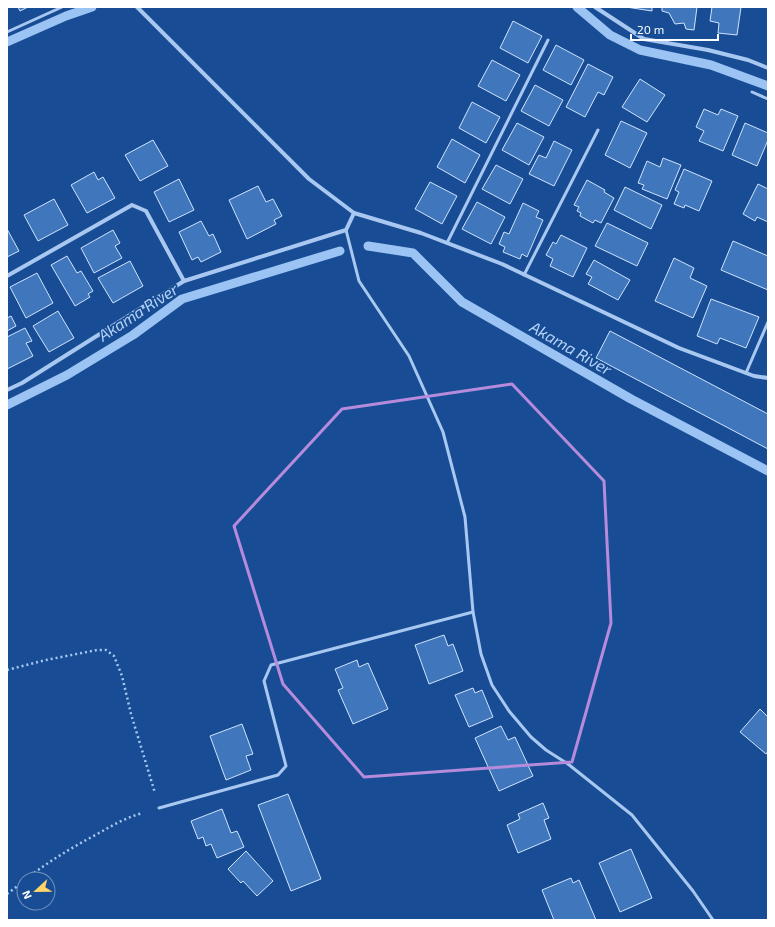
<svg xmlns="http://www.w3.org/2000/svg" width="775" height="927" font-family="'Exo 2',sans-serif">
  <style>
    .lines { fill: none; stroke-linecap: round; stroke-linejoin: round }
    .stream { stroke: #9bc3f3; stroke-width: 9 }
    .building { fill: #4077bc; stroke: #d0e3fc }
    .path { stroke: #a9c8f1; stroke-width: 2.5; stroke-dasharray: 2 3; stroke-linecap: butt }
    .service { stroke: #a9c8f1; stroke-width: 3 }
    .minor { stroke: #a9c8f1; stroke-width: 4 }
    .marked { fill: none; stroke: #b68bdc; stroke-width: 3; stroke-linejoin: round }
    .labels { text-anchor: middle; stroke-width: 3.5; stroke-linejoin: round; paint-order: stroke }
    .water-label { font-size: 16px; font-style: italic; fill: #b5d3f7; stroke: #184d95 }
  </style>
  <rect width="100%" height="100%" fill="#184d95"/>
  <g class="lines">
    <g class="stream">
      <polyline points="577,7 610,35 640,50 711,65 768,86"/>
      <polyline points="7,42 66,16 92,7"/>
      <polyline points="368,246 413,253 462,302 631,399 768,471"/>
      <polyline points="7,405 67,375 133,335 182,299 340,251"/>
    </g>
  </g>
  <g class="building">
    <polygon points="18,7 28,7 20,11"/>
    <polygon points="626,7 652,7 652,11"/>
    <polygon points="662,7 697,7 694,30 686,29 684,23 675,24 669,13 662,11"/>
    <polygon points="712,7 741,7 737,35 718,33 719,23 710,21"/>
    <polygon points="513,21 542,36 528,63 500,48"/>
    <polygon points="556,45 584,60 571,85 543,70"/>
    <polygon points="492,60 520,75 506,101 478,86"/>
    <polygon points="588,64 613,77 604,95 598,92 585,117 566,107"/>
    <polygon points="640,79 665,95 647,122 622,107"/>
    <polygon points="535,85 563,100 549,126 521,111"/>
    <polygon points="472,102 500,117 486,143 459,128"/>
    <polygon points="704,109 718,115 721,109 738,116 723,151 699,141 704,131 696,127"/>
    <polygon points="621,121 647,133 630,168 605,155"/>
    <polygon points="517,123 544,137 529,165 502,150"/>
    <polygon points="745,123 768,133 768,140 757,166 732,155"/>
    <polygon points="452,139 480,155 465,183 437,167"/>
    <polygon points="153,140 168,166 140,181 125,155"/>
    <polygon points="554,141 572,150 554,186 529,174 539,155 546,158"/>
    <polygon points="663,158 681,165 667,199 642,189 644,185 638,183 647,161 660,167"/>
    <polygon points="496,165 523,179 510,204 482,189"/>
    <polygon points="684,169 712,181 699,211 685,205 684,208 674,204 679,192 675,190"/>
    <polygon points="94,172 98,180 103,177 115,198 87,213 71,185"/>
    <polygon points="179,179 194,210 169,222 154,192"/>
    <polygon points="587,180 605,190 604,192 614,198 601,223 595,220 593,223 580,216 581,213 577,211 579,207 574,205"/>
    <polygon points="430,182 457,196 442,224 415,209"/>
    <polygon points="758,184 768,189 768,222 757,217 755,221 743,214"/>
    <polygon points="258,186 266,202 273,199 282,216 274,220 276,224 247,239 229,200"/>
    <polygon points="625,187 662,205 651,229 614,210"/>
    <polygon points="54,199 68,225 38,241 24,215"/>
    <polygon points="477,202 505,217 491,244 462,229"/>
    <polygon points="523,203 539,211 536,217 543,220 527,257 522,254 520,259 503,252 505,247 499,244 504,232 509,234"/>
    <polygon points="201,221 209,236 213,234 221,252 201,262 198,257 192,260 179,232"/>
    <polygon points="607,223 648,243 637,266 595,246"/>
    <polygon points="7,229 19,251 7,257"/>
    <polygon points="113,230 120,243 115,246 122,258 94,273 81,248"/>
    <polygon points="561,235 587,248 573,277 550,266 553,259 546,255 553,242 556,244"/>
    <polygon points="733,241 768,256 768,290 721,270"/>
    <polygon points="67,256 77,273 81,271 93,291 88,294 90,297 75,306 51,265"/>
    <polygon points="674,258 694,268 690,278 707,286 693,318 655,301"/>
    <polygon points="594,260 630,280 618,300 588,284 592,277 586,274"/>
    <polygon points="130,261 143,286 113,303 98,278"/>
    <polygon points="37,273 53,303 26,318 10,287"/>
    <polygon points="711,299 759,317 746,348 720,338 717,344 697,336"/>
    <polygon points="58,311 74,338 49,352 33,326"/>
    <polygon points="11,316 16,326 7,331 7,318"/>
    <polygon points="25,328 32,341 26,343 33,356 7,369 7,337"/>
    <polygon points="610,331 768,414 768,449 596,358"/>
    <polygon points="444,635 448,646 453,644 463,671 429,684 415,645"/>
    <polygon points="357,660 359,667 368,663 388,709 353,724 338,690 343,688 335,669"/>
    <polygon points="473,688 475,693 482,690 493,717 469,727 455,695"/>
    <polygon points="760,709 768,717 768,751 766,754 740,732"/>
    <polygon points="242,724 253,754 246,756 251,770 226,780 210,736"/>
    <polygon points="501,726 508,740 515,737 533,776 499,791 475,738"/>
    <polygon points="288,794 321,879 291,891 258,805"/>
    <polygon points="543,803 549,818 544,820 551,839 518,853 507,825 520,819 518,814"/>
    <polygon points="222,809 231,833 237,831 244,847 217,858 211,844 206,846 203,837 198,839 191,821"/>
    <polygon points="631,849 652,898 620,912 599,863"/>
    <polygon points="246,851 273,881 257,896 243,881 241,883 228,869"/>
    <polygon points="571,878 573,883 579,880 596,920 554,920 542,890"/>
  </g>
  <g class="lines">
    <g class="path">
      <polyline points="7,670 46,660 97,650 106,650 114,656 122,676 131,714 155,793"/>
      <path d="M26,879c23,-18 47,-32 73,-46 14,-8 28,-16 44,-20"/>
      <polyline points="7,894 24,881"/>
    </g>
    <g class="service">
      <polyline points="7,32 62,7"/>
      <polyline points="752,92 768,99"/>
      <polyline points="346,230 359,281 409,356 443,432 465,517 473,612 481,654 492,685 509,711 531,737 546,750 568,764 632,815 693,891 713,920"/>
      <polyline points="447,243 548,40"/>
      <polyline points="524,275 598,130"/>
      <polyline points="746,373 768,322"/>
      <polyline points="159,808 278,775 286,766 264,681 271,665 473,612"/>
    </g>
    <g class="minor">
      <polyline points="137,7 309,179 354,213 421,233 502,264 679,348 754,376 768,378"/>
      <polyline points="595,7 644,39 708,50 748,60 768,68"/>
      <polyline points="7,276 132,205 146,211 184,281"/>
      <polyline points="7,390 22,383 184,281 346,230 354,213"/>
    </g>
  </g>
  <path class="marked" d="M512,384l92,97 7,142 -39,139 -208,15 -81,-93 -49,-158 108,-117z"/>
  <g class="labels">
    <g class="water-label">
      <text transform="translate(138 312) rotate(-33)" y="6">Akama River</text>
      <text transform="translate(571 348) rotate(30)" y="6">Akama River</text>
    </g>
  </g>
  <rect width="775" height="927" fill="none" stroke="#ffffff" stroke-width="16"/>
  <g transform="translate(36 891) rotate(248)"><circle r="19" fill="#184d95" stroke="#7494bf"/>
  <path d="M0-3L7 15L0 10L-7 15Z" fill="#ffd568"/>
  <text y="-6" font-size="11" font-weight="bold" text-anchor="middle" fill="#ffffff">N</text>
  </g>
  <path d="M631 34v6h87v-6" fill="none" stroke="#ffffff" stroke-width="2"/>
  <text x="637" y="34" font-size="12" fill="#ffffff" stroke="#184d95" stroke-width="3" paint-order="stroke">20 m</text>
</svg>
